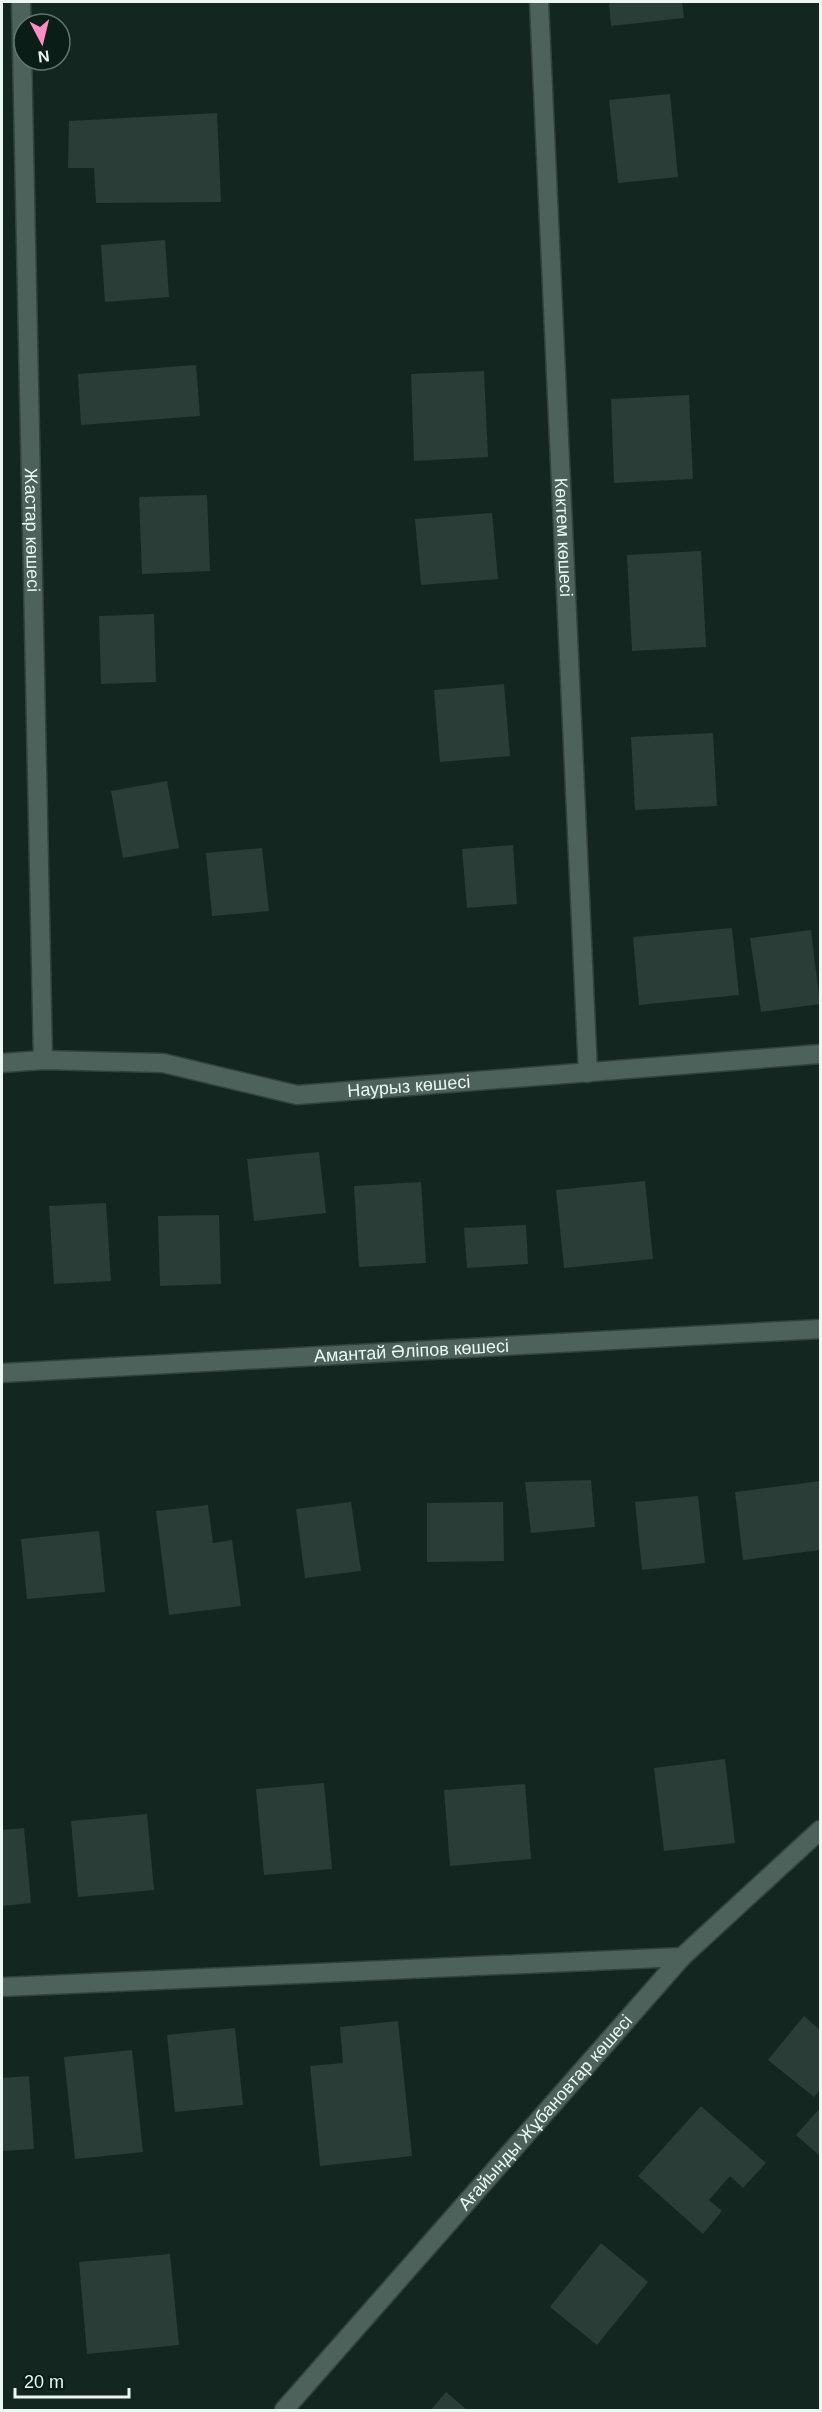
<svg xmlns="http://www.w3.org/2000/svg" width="822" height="2412" font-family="Arial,sans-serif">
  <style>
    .building { fill: #2a3d36 }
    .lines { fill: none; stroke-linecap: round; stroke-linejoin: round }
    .street-casing { stroke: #34423d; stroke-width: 21 }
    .secondary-casing { stroke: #34423d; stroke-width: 21 }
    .street { stroke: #4d625a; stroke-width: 18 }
    .secondary { stroke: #4d625a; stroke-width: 18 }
    .labels { text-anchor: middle; stroke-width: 4.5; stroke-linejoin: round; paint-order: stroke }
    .street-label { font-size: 18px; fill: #ebf7f2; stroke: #0a1d17 }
  </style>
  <rect width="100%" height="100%" fill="#142620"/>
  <g class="building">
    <polygon points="609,2 682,2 684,18 611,26"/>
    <polygon points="670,94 678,177 618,183 609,100"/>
    <polygon points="217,113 221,202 96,203 94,168 68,168 69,121"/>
    <polygon points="165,240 169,297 105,302 101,245"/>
    <polygon points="196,365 200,416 81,425 78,374"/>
    <polygon points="484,371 488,457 414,461 411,374"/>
    <polygon points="689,395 693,479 614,483 611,399"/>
    <polygon points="207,495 210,571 142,574 139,497"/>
    <polygon points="492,513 498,579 421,585 415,519"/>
    <polygon points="701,551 706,647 632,651 627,555"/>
    <polygon points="154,614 156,682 101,684 99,616"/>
    <polygon points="504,684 510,756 440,762 434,690"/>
    <polygon points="713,733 717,806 635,810 631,737"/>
    <polygon points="167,781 179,848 123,858 111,791"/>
    <polygon points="513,845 517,904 467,908 462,849"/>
    <polygon points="262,848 269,911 212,916 206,853"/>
    <polygon points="732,928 739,995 639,1005 633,937"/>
    <polygon points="811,930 820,1004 761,1012 750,938"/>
    <polygon points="319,1152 326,1213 254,1221 247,1159"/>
    <polygon points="645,1181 653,1259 564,1268 556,1190"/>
    <polygon points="421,1182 426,1263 359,1267 354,1186"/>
    <polygon points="106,1203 111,1281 54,1284 49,1206"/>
    <polygon points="219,1215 221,1284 160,1286 158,1216"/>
    <polygon points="526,1225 528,1264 467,1268 464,1228"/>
    <polygon points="591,1480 595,1527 531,1533 525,1482"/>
    <polygon points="820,1481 820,1550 743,1560 735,1492"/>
    <polygon points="698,1496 705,1563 642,1570 635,1502"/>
    <polygon points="351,1502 361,1571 305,1578 296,1509"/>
    <polygon points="503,1502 504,1561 427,1562 427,1503"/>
    <polygon points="208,1505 213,1543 232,1540 241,1606 169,1615 156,1511"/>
    <polygon points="99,1531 105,1592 27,1599 21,1539"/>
    <polygon points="725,1759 735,1843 664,1851 654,1768"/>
    <polygon points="324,1783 332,1869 264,1875 256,1789"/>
    <polygon points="525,1784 531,1859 450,1866 444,1790"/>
    <polygon points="147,1814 154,1890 78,1897 71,1821"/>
    <polygon points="24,1828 31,1903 2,1906 2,1830"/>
    <polygon points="804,2016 820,2030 820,2090 814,2097 768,2060"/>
    <polygon points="398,2021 412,2156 320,2166 310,2066 343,2063 340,2027"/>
    <polygon points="235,2028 243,2105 175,2112 167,2035"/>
    <polygon points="132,2050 143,2152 75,2159 64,2057"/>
    <polygon points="29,2076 34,2149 2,2151 2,2078"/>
    <polygon points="701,2106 766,2163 743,2188 730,2176 709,2200 722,2211 703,2234 638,2176"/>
    <polygon points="820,2108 820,2156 796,2135"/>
    <polygon points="601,2243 648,2282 597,2345 550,2307"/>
    <polygon points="170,2254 179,2345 87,2354 79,2262"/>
    <polygon points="446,2392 467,2410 431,2410"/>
  </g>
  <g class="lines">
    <g class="street-casing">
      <g id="street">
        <path id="s1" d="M21,2l22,1058"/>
        <path id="s2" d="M539,2l49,1071"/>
        <path id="s3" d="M2,1063l41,-3 120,3 134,32 523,-41"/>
        <polyline points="2,1987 682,1957"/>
        <path id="s4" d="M284,2410l398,-453 138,-127"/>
      </g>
    </g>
    <g class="secondary-casing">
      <g id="secondary">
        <path id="s5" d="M2,1373l818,-44"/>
      </g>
    </g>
    <use href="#street" class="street"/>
    <use href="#secondary" class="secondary"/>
  </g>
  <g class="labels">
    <g class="street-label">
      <text dy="6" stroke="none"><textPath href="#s1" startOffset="528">Жастар көшесі</textPath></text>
      <text dy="6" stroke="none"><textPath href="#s2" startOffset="536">Көктем көшесі</textPath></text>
      <text dy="6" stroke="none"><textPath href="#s3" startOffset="411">Наурыз көшесі</textPath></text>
      <text dy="6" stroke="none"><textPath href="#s5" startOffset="410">Амантай Әліпов көшесі</textPath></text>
      <text dy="6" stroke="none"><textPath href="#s4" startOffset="396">Ағайынды Жұбановтар көшесі</textPath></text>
    </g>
  </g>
  <rect width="822" height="2412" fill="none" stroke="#ebf7f2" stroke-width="6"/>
  <g transform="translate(42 42) rotate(173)"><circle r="28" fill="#0a1d17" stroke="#64746f" stroke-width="1.5"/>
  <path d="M0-4.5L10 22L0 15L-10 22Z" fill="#fb8fc5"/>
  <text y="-9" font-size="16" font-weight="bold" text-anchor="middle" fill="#ebf7f2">N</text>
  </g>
  <path d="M15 2388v9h114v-9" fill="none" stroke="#ebf7f2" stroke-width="3"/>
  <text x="24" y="2388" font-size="18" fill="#ebf7f2" stroke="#0a1d17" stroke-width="4.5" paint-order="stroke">20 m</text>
</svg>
